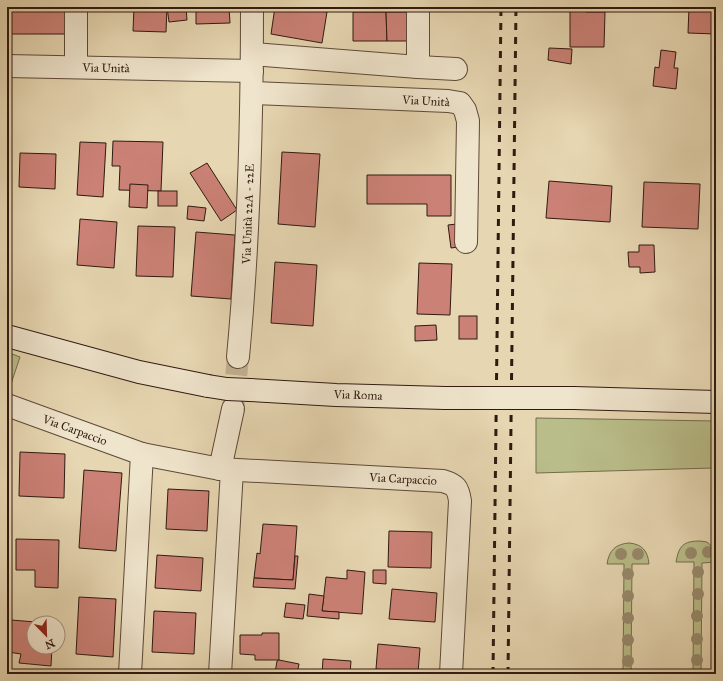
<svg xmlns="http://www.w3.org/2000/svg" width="723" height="681" font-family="'IM FELL Great Primer',serif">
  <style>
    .green { fill: #b9bd89; stroke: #746c4c }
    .building { fill: #cb8176; stroke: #301a10 }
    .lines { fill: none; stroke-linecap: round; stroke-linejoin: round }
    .street-tunnel { stroke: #c2b091; stroke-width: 22; stroke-dasharray: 22 11; stroke-linecap: butt }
    .street-casing { stroke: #5e4938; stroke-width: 24 }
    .secondary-casing { stroke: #301a10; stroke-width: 24 }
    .street { stroke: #efe4cc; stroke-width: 22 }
    .secondary { stroke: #efe4cc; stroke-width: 22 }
    .rail { stroke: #301a10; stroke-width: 3; stroke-dasharray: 7 7; stroke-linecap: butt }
    .secondary-bridge-casing { stroke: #301a10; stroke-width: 24; stroke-linecap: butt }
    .secondary-bridge { stroke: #efe4cc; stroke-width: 22 }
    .tree { fill: #988a6c }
    .labels { text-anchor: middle; stroke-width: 3.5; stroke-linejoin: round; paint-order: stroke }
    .street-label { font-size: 12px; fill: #301a10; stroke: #efe4cc }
  </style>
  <rect width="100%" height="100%" fill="#e6d6b1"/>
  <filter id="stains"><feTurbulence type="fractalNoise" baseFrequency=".005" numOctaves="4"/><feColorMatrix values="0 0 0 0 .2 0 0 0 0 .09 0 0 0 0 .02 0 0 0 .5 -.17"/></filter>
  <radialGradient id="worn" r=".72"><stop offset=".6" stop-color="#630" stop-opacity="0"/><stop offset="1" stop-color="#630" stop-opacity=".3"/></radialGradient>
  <g class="green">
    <polygon points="7,352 20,357 8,393 7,392"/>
    <polygon points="536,418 716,421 716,448 713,449 713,468 536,473"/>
    <path d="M700,541l7,1 9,8v12l-14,1 -1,111h-8l1,-112h-18c3,-16 7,-21 24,-21z"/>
    <path d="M629,543c13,1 19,8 20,21h-17l-1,110h-8l1,-110h-17c2,-14 9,-20 22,-21z"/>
  </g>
  <g class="building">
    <rect x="8" y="7" width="58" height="27"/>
    <polygon points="134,7 167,7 166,32 133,31"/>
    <polygon points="167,7 186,7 187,20 169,22"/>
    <polygon points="196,7 229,7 230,23 196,24"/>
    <polygon points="275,7 296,7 327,12 322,43 271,34"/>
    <polygon points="570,7 586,7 586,12 605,12 604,47 570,47"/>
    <polygon points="689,7 716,7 716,34 688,33"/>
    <polygon points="353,12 386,12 387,41 353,41"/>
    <polygon points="386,12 413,12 413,41 387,41"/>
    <polygon points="549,48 572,49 571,64 548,60"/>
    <polygon points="661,50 676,52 674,68 678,68 676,89 653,86 655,67 659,68"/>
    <polygon points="113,141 163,142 161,191 119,190 120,166 112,166"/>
    <polygon points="80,142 106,143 103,197 77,195"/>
    <polygon points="282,152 320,154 315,227 278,224"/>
    <polygon points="20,153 56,154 55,189 19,187"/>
    <polygon points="207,163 237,210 221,221 190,173"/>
    <polygon points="367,175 451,175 451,216 427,216 427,204 367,204"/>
    <polygon points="549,181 612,186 610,222 546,218"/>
    <polygon points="644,182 700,184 698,229 642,227"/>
    <polygon points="130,184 148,185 147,208 129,207"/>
    <rect x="158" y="191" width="19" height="15"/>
    <polygon points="188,206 206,208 204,221 187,219"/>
    <polygon points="80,219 117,222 114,268 77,265"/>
    <polygon points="457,224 465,246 451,248 448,225"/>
    <polygon points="138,226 175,227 173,277 136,276"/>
    <polygon points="196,232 235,235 231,299 191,296"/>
    <polygon points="639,245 654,245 655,272 640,273 640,267 629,267 628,252 639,252"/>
    <polygon points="275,262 317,265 313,326 271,323"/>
    <polygon points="419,263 452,264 450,315 417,314"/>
    <rect x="459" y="316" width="18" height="23"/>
    <polygon points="436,325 437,340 415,341 415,326"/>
    <polygon points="20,452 65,454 64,498 19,496"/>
    <polygon points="84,470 122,473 116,551 79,548"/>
    <polygon points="168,489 209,491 207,531 166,529"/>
    <polygon points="263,524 297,526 293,580 254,578 257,553 260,554"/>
    <polygon points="389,531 432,532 431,568 388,567"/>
    <polygon points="16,539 59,540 58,588 35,587 35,570 16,570"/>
    <polygon points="157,555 203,558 201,591 155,588"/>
    <polygon points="295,556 298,556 295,589 253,587 254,578 293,580"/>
    <polygon points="347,570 365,572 362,614 322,611 326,577 347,579"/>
    <polygon points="373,570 386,570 386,584 373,583"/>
    <polygon points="392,589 437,593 435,622 389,619"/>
    <polygon points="309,594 324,596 322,611 339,612 339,619 307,616"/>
    <polygon points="79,597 116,599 113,657 76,654"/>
    <polygon points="286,603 305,605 303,619 284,617"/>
    <polygon points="154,611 196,613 194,654 152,652"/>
    <polygon points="11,620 48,623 34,623 34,647 52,647 51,666 19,663 21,654 8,652"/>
    <polygon points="262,633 279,633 279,660 255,660 255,655 240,654 240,635 262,635"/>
    <polygon points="378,644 420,648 418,673 376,669"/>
    <polygon points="323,659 351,661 350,674 322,674"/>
    <polygon points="279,660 299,664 297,674 275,673 277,661"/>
    <polygon points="155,670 180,674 155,674"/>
  </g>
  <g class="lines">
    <polyline class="street-tunnel" points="233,408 238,357"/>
    <g class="street-casing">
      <g id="street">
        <polyline points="76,7 76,67"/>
        <polyline points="252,54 418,67 456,69"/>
        <polyline points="7,66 252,71"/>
        <polyline points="418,67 418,7"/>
        <polyline points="252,93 448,101 460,103 465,110 468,121 466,242"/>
        <path d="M238,357c11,-117 14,-233 14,-350"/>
        <path d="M7,405l135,49 78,15 223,12c13,4 15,7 17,20l-9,173"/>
        <polyline points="220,469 233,409"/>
        <polyline points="130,674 142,454"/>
        <polyline points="220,674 232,470"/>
      </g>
    </g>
    <g class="secondary-casing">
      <g id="secondary">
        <polyline points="7,336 139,372 208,386"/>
        <polyline points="250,390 336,395 445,398"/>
        <polyline points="574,398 716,402"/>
      </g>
    </g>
    <use href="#street" class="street"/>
    <use href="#secondary" class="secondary"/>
    <g class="rail">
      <polyline points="493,674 501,7"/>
      <polyline points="508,674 516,7"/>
    </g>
    <g class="secondary-bridge-casing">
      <g id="secondary-bridge">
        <polyline points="208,386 227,389 250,390"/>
        <polyline points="445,398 574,398"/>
      </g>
    </g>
    <use href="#secondary-bridge" class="secondary-bridge"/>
  </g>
  <g class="tree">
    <circle cx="708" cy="552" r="6"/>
    <circle cx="691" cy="553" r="6"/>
    <circle cx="621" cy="554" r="6"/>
    <circle cx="638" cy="554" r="6"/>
    <circle cx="698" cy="572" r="6"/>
    <circle cx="628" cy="574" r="6"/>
    <circle cx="698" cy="594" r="6"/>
    <circle cx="628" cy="596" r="6"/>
    <circle cx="697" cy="616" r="6"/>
    <circle cx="628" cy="618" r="6"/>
    <circle cx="697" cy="639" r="6"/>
    <circle cx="628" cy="640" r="6"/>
    <circle cx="697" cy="660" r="6"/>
    <circle cx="628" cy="661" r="6"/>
  </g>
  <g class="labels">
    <g class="street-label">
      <text transform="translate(106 68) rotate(1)" y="4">Via Unità</text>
      <text transform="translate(426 101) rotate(3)" y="4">Via Unità</text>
      <text transform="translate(248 214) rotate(-88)" y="4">Via Unità 22A - 22E</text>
      <text transform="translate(358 395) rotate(2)" y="4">Via Roma</text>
      <text transform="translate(75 430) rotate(20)" y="4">Via Carpaccio</text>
      <text transform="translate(403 479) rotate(3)" y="4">Via Carpaccio</text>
    </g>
  </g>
  <rect width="723" height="681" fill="none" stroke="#e6d6b1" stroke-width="24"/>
  <rect x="8" y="8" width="707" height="665" fill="none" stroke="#301a10" stroke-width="2"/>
  <rect x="12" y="12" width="699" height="657" fill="none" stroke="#301a10"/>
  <g transform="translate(46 635) rotate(157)"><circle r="19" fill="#efe4cc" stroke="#a39381"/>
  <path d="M0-3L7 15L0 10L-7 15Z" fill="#8f2418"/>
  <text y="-6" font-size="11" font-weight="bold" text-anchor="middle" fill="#301a10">N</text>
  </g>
  <rect width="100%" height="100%" filter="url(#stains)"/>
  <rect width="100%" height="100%" fill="url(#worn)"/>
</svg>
